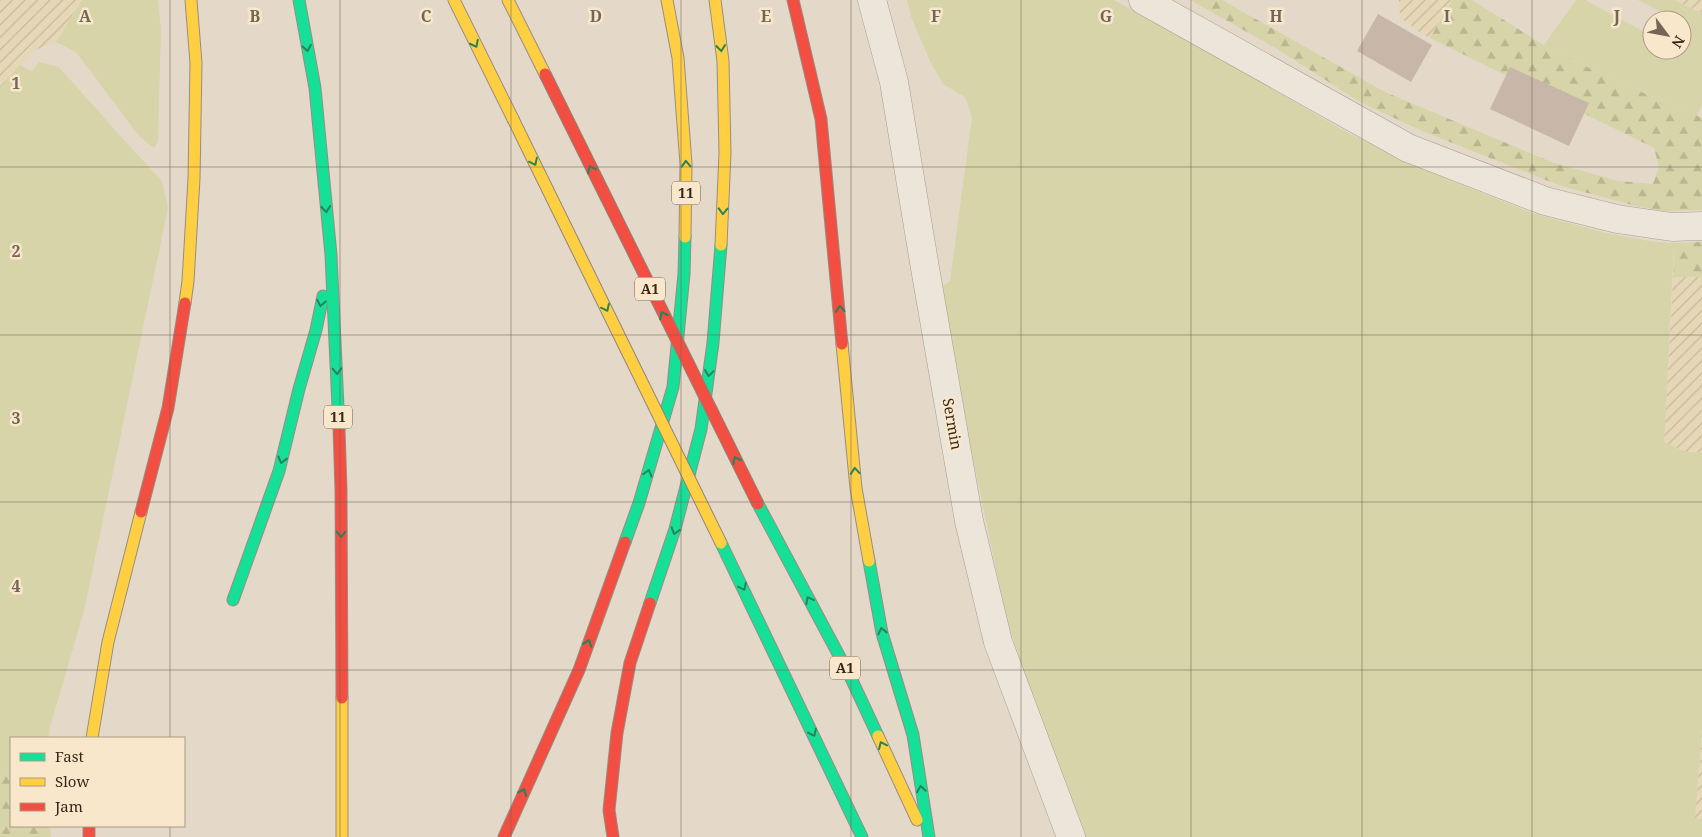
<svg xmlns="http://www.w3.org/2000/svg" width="1702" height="837" font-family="'Noto Serif',serif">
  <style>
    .farmland { fill: url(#farmland-furrows) }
    .green { fill: #d7d4a9 }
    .forest { fill: url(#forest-firs) }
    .building { fill: #c8b6a8 }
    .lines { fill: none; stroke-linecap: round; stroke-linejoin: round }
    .street-casing { stroke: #a99e92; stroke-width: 29 }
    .fast-casing { stroke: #988d82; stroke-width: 13 }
    .slow-casing { stroke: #988d82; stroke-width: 13 }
    .jam-casing { stroke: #988d82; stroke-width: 13 }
    .street { stroke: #ece5da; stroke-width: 28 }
    .fast { stroke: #16e098; stroke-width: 11 }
    .slow { stroke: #ffcf43; stroke-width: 11 }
    .jam { stroke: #f24e42; stroke-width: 11 }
    .slow-bridge-casing { stroke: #8e8479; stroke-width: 13; stroke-linecap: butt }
    .jam-bridge-casing { stroke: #8e8479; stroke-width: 13; stroke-linecap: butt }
    .slow-bridge { stroke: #ffcf43; stroke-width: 11 }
    .jam-bridge { stroke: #f24e42; stroke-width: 11 }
    .oneway { stroke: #268359 }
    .grid { fill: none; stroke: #746557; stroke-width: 1; stroke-opacity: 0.55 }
    .labels { text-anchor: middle; stroke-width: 5; stroke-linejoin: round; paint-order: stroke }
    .shield { fill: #f8e7cb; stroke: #71604f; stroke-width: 1 }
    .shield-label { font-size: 14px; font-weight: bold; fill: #37261a }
    .street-label { font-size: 15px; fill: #37261a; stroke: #f8e7cb }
    .grid-label { font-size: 16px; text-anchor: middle; font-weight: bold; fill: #746557; stroke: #f8e7cb; stroke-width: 5; stroke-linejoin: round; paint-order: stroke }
  </style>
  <defs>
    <pattern id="farmland-furrows" width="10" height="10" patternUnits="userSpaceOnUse" patternTransform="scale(1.25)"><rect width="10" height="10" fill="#e6d8b6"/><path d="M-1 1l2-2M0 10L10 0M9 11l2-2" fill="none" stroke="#c6b99c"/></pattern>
    <pattern id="forest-firs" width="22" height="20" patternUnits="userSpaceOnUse" patternTransform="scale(1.25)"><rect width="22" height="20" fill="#d7d4a9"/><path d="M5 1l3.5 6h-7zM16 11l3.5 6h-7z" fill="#b9b691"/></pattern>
  </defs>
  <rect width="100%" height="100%" fill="#e4d9c8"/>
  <g class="farmland">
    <polygon points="0,0 82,0 56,42 35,50 0,88"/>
    <polygon points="1399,0 1452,0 1430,38 1422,34 1400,17"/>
    <polygon points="1675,0 1702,0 1702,12 1696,11"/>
    <polygon points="1673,277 1702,277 1702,452 1686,452 1664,442"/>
    <polygon points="1702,729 1702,819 1695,818"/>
  </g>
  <g class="green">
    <polygon points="82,0 158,0 161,29 158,141 154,148 139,136 76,52 56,42"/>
    <polygon points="907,0 1114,0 1244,72 1350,134 1447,179 1535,214 1606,233 1655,242 1674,243 1664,442 1686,452 1702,452 1702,729 1695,818 1702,819 1702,837 1083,837 1047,746 1006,616 968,435 942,287 950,281 972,117 965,97 943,84 930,61 911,17"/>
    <polygon points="1576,0 1585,0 1652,36 1652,50 1682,50 1682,20 1676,20 1638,0 1675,0 1696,11 1702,12 1702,105 1697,116 1611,79 1544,45"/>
    <polygon points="39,62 59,67 122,138 162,181 168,208 84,611 50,727 49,738 11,738 11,766 0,774 0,88 20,65 32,71"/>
  </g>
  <g class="forest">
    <polygon points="1190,0 1222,0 1385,92 1554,163 1618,181 1653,184 1659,167 1654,148 1430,38 1452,0 1472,0 1544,45 1611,79 1702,118 1702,210 1664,211 1640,207 1561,186 1422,131 1360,102 1277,49"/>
    <polygon points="1702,242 1702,277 1673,277 1674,243"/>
    <polygon points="11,766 11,826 50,826 51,837 0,837 0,774"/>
  </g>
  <g class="building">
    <polygon points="1378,14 1432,45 1411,82 1357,51"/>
    <polygon points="1510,67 1589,103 1569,146 1490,109"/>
  </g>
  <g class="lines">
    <g class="street-casing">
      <g id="street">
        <polyline points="872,0 894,82 925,268 969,521 998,642 1071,837"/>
        <polyline points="1143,0 1408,148 1545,201 1617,219 1672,227 1702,226"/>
      </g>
    </g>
    <g class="fast-casing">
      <g id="fast">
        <polyline points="299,0 315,88 331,255 339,429"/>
        <polyline points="758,504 850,676 878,736"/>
        <polyline points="625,542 639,503 673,387 684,274 685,237"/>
        <polyline points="721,543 862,837"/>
        <polyline points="869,561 882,633 913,735 929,837"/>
        <polyline points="233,600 279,471 299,389 316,330 323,296"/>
        <polyline points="650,603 675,529 701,429 713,343 721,245"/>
      </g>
    </g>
    <g class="slow-casing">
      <g id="slow">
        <polyline points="454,0 513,119"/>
        <polyline points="508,0 545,74"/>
        <polyline points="667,0 678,58 686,164 685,237"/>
        <polyline points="715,0 723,61 725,153 721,245"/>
        <polyline points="185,303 188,281 194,179 196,63 191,0"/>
        <polyline points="842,344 856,488 869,561"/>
        <polyline points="342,698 342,837"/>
        <polyline points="878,736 917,820"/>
        <polyline points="92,738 108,642 141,512"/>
      </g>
    </g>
    <g class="jam-casing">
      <g id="jam">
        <polyline points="793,0 821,119 842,344"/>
        <polyline points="339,429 341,490 342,698"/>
        <polyline points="141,512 168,408 185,303"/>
        <polyline points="89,826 89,837"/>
        <polyline points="504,837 579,670 625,542"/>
        <polyline points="613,837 609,810 617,733 630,663 650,603"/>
      </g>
    </g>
    <use href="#street" class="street"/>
    <use href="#fast" class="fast"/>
    <use href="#slow" class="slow"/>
    <use href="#jam" class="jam"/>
    <g class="slow-bridge-casing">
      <polyline id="slow-bridge" points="513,119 721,543"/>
    </g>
    <g class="jam-bridge-casing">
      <polyline id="jam-bridge" points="545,74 758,504"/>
    </g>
    <use href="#slow-bridge" class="slow-bridge"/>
    <use href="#jam-bridge" class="jam-bridge"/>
  </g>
  <defs><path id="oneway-chevron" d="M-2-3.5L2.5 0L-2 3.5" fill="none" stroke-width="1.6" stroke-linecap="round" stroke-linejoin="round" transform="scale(1.25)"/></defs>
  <g class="oneway">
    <use href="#oneway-chevron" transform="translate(475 44) rotate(63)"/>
    <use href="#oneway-chevron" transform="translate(307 48) rotate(80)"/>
    <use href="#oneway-chevron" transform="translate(721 48) rotate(83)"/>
    <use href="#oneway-chevron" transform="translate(534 162) rotate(64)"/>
    <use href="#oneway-chevron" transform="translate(686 164) rotate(-92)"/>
    <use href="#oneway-chevron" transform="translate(591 169) rotate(-116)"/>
    <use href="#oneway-chevron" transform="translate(326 209) rotate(84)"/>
    <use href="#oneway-chevron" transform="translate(723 211) rotate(92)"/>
    <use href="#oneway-chevron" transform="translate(321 303) rotate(101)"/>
    <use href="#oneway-chevron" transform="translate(606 308) rotate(64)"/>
    <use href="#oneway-chevron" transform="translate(840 309) rotate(-95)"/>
    <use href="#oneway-chevron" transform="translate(663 315) rotate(-117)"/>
    <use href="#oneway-chevron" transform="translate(337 371) rotate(88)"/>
    <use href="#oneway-chevron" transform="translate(709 373) rotate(98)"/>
    <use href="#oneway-chevron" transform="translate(282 460) rotate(104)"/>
    <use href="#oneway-chevron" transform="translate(736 460) rotate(-117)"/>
    <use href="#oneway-chevron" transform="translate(855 471) rotate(-95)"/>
    <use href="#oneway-chevron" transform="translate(648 473) rotate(-74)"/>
    <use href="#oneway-chevron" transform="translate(675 531) rotate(107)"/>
    <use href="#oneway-chevron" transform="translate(341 534) rotate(90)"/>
    <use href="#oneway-chevron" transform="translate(743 587) rotate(64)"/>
    <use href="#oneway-chevron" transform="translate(809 600) rotate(-118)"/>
    <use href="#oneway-chevron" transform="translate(882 631) rotate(-103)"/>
    <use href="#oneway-chevron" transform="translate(588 643) rotate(-70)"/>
    <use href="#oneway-chevron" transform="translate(813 733) rotate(65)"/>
    <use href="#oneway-chevron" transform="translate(882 745) rotate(-115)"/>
    <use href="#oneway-chevron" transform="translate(921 789) rotate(-99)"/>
    <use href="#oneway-chevron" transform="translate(523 792) rotate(-67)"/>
  </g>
  <path class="grid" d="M170,0v738M340,0v837M511,0v837M681,0v837M851,0v837M1021,0v837M1191,0v837M1362,0v837M1532,0v837M0,167h1702M0,335h1702M0,502h1702M0,670h1702M170,826v11"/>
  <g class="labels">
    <g class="shield">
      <rect x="672" y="181.5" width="28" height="23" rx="4"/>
      <rect x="635" y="277.5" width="30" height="23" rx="4"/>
      <rect x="324" y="405.5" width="28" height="23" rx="4"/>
      <rect x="830" y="656.5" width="30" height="23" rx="4"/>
    </g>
    <g class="shield-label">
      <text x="686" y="198">11</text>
      <text x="650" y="294">A1</text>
      <text x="338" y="422">11</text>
      <text x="845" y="673">A1</text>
    </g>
    <g class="street-label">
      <text transform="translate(952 424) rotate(80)" y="5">Sermin</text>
    </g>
  </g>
  <g class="grid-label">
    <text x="85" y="22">A</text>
    <text x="255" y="22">B</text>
    <text x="426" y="22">C</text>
    <text x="596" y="22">D</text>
    <text x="766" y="22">E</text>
    <text x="936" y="22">F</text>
    <text x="1106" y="22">G</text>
    <text x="1276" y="22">H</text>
    <text x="1447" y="22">I</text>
    <text x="1617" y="22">J</text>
    <text x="16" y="89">1</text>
    <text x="16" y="257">2</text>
    <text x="16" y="424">3</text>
    <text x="16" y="592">4</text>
  </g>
  <rect x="10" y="737" width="175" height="90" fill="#f8e7cb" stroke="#ab9a84"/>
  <rect x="20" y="753" width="25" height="8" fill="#16e098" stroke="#ab9a84"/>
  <text x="55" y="762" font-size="15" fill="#37261a">Fast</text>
  <rect x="20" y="778" width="25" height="8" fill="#ffcf43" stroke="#ab9a84"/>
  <text x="55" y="787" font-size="15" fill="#37261a">Slow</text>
  <rect x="20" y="803" width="25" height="8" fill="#f24e42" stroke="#ab9a84"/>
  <text x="55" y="812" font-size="15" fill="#37261a">Jam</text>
  <g transform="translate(1667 35) rotate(122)"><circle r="24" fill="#f8e7cb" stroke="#ab9a84"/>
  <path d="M0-4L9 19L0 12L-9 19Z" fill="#746557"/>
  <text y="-8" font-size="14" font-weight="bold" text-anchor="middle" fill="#37261a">N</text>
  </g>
</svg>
